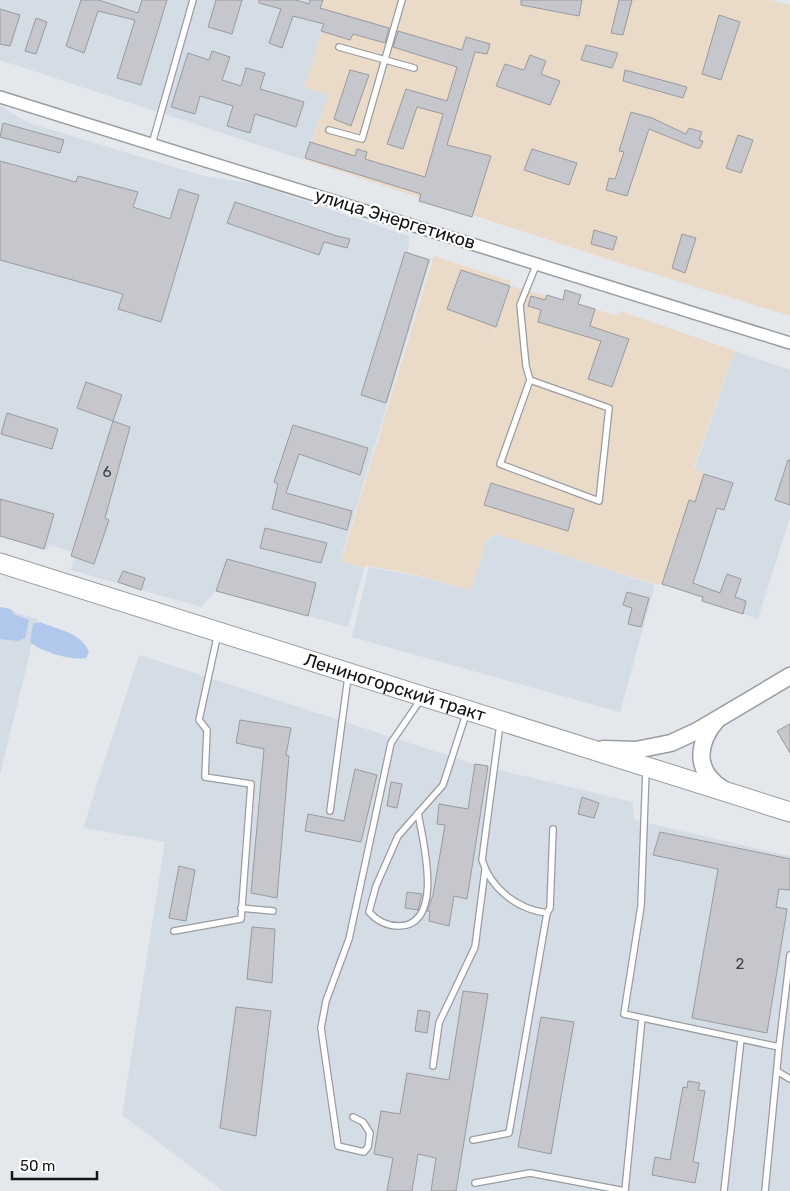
<svg xmlns="http://www.w3.org/2000/svg" width="790" height="1191" font-family="Rubik,sans-serif">
  <style>
    .commercial { fill: #e9dbc8 }
    .built { fill: #d4dce6 }
    .green { fill: #afc8eb }
    .building { fill: #c6c7cc; stroke: #999a9e }
    .lines { fill: none; stroke-linecap: round; stroke-linejoin: round }
    .lane-casing { stroke: #999ca0; stroke-width: 8 }
    .street-casing { stroke: #999ca0; stroke-width: 14 }
    .secondary-casing { stroke: #999ca0; stroke-width: 19 }
    .primary-casing { stroke: #999ca0; stroke-width: 21 }
    .lane { stroke: #fff; stroke-width: 5.5 }
    .street { stroke: #fff; stroke-width: 11 }
    .secondary { stroke: #fff; stroke-width: 16 }
    .primary { stroke: #fff; stroke-width: 19 }
    .labels { text-anchor: middle; stroke-width: 4.5; stroke-linejoin: round; paint-order: stroke }
    .number-label { font-size: 15px; fill: #404144 }
    .street-label { font-size: 18px; fill: #131416; stroke: #fff }
  </style>
  <rect width="100%" height="100%" fill="#e4e7eb"/>
  <g class="commercial">
    <polygon points="323,0 770,0 790,5 790,316 613,261 305,160 328,95 304,87 328,11 321,8"/>
    <polygon points="434,256 511,281 486,357 511,286 619,316 620,311 735,351 694,467 704,474 695,501 689,500 662,584 655,584 496,534 487,539 471,591 417,575 365,565 365,568 341,561"/>
  </g>
  <g class="built">
    <polygon points="0,0 322,0 320,8 328,11 304,87 328,95 304,160 0,60"/>
    <polygon points="0,106 29,123 204,176 254,184 409,236 408,252 431,259 340,561 364,569 348,627 216,591 201,607 71,570 74,558 73,552 49,545 47,550 0,535"/>
    <polygon points="735,351 790,370 790,517 758,619 662,584 689,500 695,501 704,474 695,468"/>
    <polygon points="496,534 655,585 620,712 352,637 369,567 417,576 471,591 487,540"/>
    <polygon points="0,608 38,619 0,775"/>
    <polygon points="139,655 474,764 633,802 634,820 790,856 790,1191 223,1191 122,1115 165,842 83,828"/>
  </g>
  <g class="green">
    <polygon points="0,607 11,609 14,614 29,620 25,638 18,641 0,639"/>
    <path d="M40,622c18,8 41,10 49,30l-3,6c-13,3 -45,-6 -56,-16l3,-18z"/>
  </g>
  <g class="building">
    <polygon points="81,0 99,0 138,13 142,0 167,0 141,85 117,78 135,20 98,11 84,53 66,46"/>
    <polygon points="216,0 242,0 232,34 208,27"/>
    <polygon points="259,0 296,0 309,4 310,0 323,0 320,8 389,28 385,43 353,34 350,40 321,31 324,24 293,16 282,48 269,43 281,9 259,3"/>
    <polygon points="521,0 582,0 579,16 521,5"/>
    <polygon points="619,0 632,0 623,35 611,33"/>
    <polygon points="0,9 20,15 10,46 0,44"/>
    <polygon points="719,15 740,22 721,80 702,74"/>
    <polygon points="36,18 47,22 36,54 25,51"/>
    <polygon points="398,31 462,50 466,37 490,44 487,54 475,52 447,145 491,156 472,217 419,201 421,194 305,158 310,142 355,156 357,149 367,152 365,159 425,177 443,114 417,107 403,149 387,144 406,89 447,101 457,67 393,47"/>
    <polygon points="586,45 618,53 612,68 581,60"/>
    <polygon points="212,51 230,57 222,80 241,86 246,68 265,73 260,89 304,102 296,127 255,114 250,133 227,126 233,106 200,96 195,114 171,107 188,53 209,60"/>
    <polygon points="530,55 546,61 541,74 560,81 550,105 496,86 505,64 524,70"/>
    <polygon points="350,70 369,75 351,126 334,119"/>
    <polygon points="625,70 687,87 683,98 623,81"/>
    <polygon points="631,112 652,118 686,134 689,128 702,132 699,140 703,141 700,148 696,148 649,129 627,196 606,190 609,178 615,179 624,152 619,151"/>
    <polygon points="3,123 64,140 60,153 0,137"/>
    <polygon points="738,135 753,140 741,173 726,168"/>
    <polygon points="532,149 577,163 569,185 524,170"/>
    <polygon points="0,161 76,182 78,176 138,192 133,207 170,219 179,189 199,195 161,322 118,309 123,294 0,260"/>
    <polygon points="235,202 337,236 350,239 347,248 324,242 319,255 227,223"/>
    <polygon points="594,230 617,237 613,250 591,244"/>
    <polygon points="682,234 696,238 685,273 672,268"/>
    <polygon points="405,252 429,260 386,403 361,395"/>
    <polygon points="461,270 510,286 496,327 447,309"/>
    <polygon points="565,290 581,295 578,304 595,309 590,326 629,339 612,387 588,379 601,341 538,322 541,310 528,306 531,296 545,300 547,295 563,300"/>
    <polygon points="86,382 122,395 113,421 77,408"/>
    <polygon points="7,413 58,429 52,449 1,434"/>
    <polygon points="113,421 130,427 105,518 109,520 94,564 71,556"/>
    <polygon points="293,425 368,448 360,475 299,454 286,493 352,511 347,530 272,509 278,484 274,482"/>
    <polygon points="788,460 790,460 790,505 775,500"/>
    <polygon points="704,474 733,483 724,510 717,508 693,583 720,593 727,574 741,579 735,597 746,601 743,614 702,601 703,597 662,584 689,500 695,502"/>
    <polygon points="491,483 574,509 568,531 484,505"/>
    <polygon points="0,499 54,514 44,549 0,536"/>
    <polygon points="265,528 327,543 321,563 260,548"/>
    <polygon points="227,559 316,583 308,616 216,591"/>
    <polygon points="123,571 145,578 141,590 118,582"/>
    <polygon points="627,592 649,598 641,627 628,624 632,608 623,605"/>
    <polygon points="240,720 291,728 286,755 289,756 277,898 251,893 264,749 236,743"/>
    <polygon points="790,724 790,753 777,731"/>
    <polygon points="475,764 488,766 467,899 454,896 449,926 429,921 430,911 427,911 433,895 445,825 437,824 439,804 468,809"/>
    <polygon points="355,769 377,775 361,842 305,831 308,814 344,821"/>
    <polygon points="391,782 402,784 397,808 387,806"/>
    <polygon points="582,797 599,803 594,818 578,814"/>
    <polygon points="660,832 790,859 790,890 779,889 776,907 787,909 767,1033 692,1018 718,869 653,855"/>
    <polygon points="179,866 195,870 186,921 169,918"/>
    <polygon points="407,892 422,894 418,910 405,908"/>
    <polygon points="252,927 275,929 272,983 247,979"/>
    <polygon points="463,991 488,994 456,1191 431,1191 436,1158 418,1154 412,1191 387,1191 393,1158 374,1154 381,1111 400,1114 407,1073 449,1080"/>
    <polygon points="236,1007 271,1011 256,1136 220,1128"/>
    <polygon points="418,1010 430,1012 427,1033 415,1031"/>
    <polygon points="541,1017 574,1022 551,1154 518,1147"/>
    <polygon points="688,1081 700,1083 698,1090 705,1091 693,1162 699,1163 695,1183 652,1175 655,1157 670,1160 683,1087 687,1088"/>
  </g>
  <g class="lines">
    <g class="lane-casing">
      <g id="lane">
        <polyline points="339,47 414,68"/>
        <polyline points="329,130 362,139 402,0"/>
        <polyline points="152,144 193,0"/>
        <polyline points="530,380 609,408 599,501 500,464 530,380 526,366 520,305 537,263"/>
        <path d="M500,724l-18,136c9,29 35,49 65,53l3,-5 3,-79"/>
        <polyline points="646,770 641,906 624,1014 779,1047 790,955"/>
        <polyline points="330,811 348,677"/>
        <path d="M418,813c5,28 27,112 -19,113 -13,0 -22,-5 -30,-14l7,-26 22,-50 45,-51 23,-71"/>
        <polyline points="241,908 273,911"/>
        <polyline points="174,931 241,919 251,784 205,777 207,730 199,720 218,633"/>
        <polyline points="433,1066 439,1023 475,947 485,870"/>
        <polyline points="777,1071 790,1079"/>
        <polyline points="353,1117 363,1122 370,1133 368,1147 364,1152 338,1146 321,1028 326,1001 349,939 391,743 421,699"/>
        <polyline points="473,1140 509,1133 547,913"/>
        <polyline points="475,1183 530,1173 625,1191 642,1018"/>
        <polyline points="724,1191 741,1039"/>
        <polyline points="765,1191 779,1047"/>
      </g>
    </g>
    <g class="street-casing">
      <polyline id="street" points="0,97 790,343"/>
    </g>
    <g class="secondary-casing">
      <g id="secondary">
        <path d="M716,721c-20,24 -21,51 7,68"/>
        <polyline points="603,749 636,750 671,743 699,730 790,676"/>
      </g>
    </g>
    <g class="primary-casing">
      <g id="primary">
        <path id="s1" d="M0,563l790,249"/>
      </g>
    </g>
    <use href="#lane" class="lane"/>
    <use href="#street" class="street"/>
    <use href="#secondary" class="secondary"/>
    <use href="#primary" class="primary"/>
  </g>
  <g class="labels">
    <g class="number-label">
      <text x="107" y="477">6</text>
      <text x="740" y="969">2</text>
    </g>
    <g class="street-label">
      <text transform="translate(395 219) rotate(17)" y="6">улица Энергетиков</text>
      <text dy="6" stroke="none"><textPath href="#s1" startOffset="414">Лениногорский тракт</textPath></text>
    </g>
  </g>
  <path d="M12 1171v8h85v-8" fill="none" stroke="#131416" stroke-width="2.5"/>
  <text x="20" y="1171" font-size="15" fill="#131416" stroke="#ffffff" stroke-width="4" paint-order="stroke">50 m</text>
</svg>
